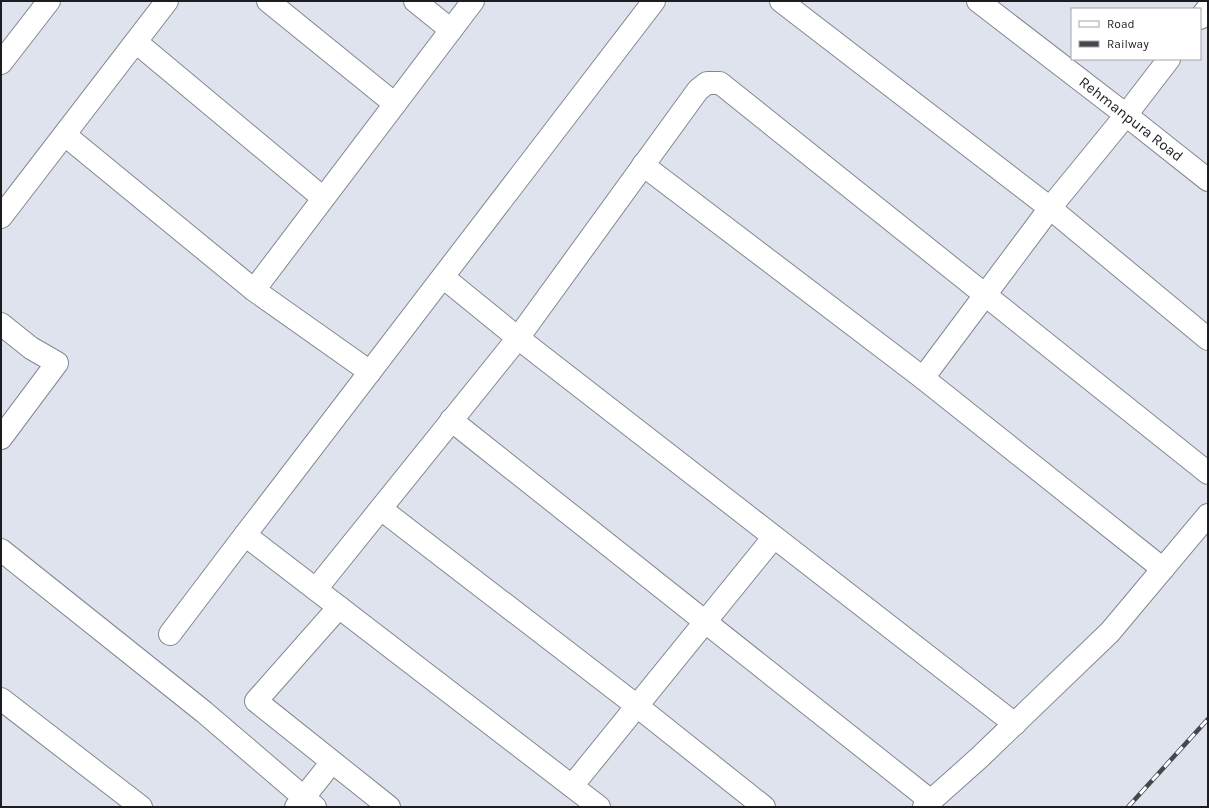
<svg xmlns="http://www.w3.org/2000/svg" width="1209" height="808" font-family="Karla,sans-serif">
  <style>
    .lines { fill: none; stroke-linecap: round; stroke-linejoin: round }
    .minor-casing { stroke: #838791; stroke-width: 24 }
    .tertiary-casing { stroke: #838791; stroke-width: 24 }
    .minor { stroke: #fff; stroke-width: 22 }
    .tertiary { stroke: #fff; stroke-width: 22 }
    .rail-casing { stroke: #45474d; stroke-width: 4.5 }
    .rail { stroke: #fff; stroke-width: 3; stroke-dasharray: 9; stroke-linecap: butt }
    .labels { text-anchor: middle; stroke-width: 4; stroke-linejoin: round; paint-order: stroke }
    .street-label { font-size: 15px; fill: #1b1d21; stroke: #fff }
  </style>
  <rect width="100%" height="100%" fill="#dee3ed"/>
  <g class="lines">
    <g class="minor-casing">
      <g id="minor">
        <polyline points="268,1 395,104"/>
        <polyline points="415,1 451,30"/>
        <polyline points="781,1 1050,208 1208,339"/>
        <polyline points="1200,18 1208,8"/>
        <polyline points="136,42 323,198"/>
        <polyline points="1,63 49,1"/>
        <polyline points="65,135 254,290 370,372"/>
        <polyline points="643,165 923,378 1163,569"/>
        <polyline points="1,217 167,1"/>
        <polyline points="443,277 518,338 1015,724"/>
        <polyline points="254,290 473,1"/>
        <polyline points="1,324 31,348 57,363 1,438"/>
        <polyline points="923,378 1050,208 1126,115 1169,59"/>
        <polyline points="451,420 931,801"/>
        <polyline points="381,509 637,706 764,807"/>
        <polyline points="1,550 204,712 315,807"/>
        <polyline points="316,589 518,338 698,90 707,83 720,83 1208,473"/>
        <polyline points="339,607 256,701 389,807"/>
        <polyline points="170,634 245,535"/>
        <polyline points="1,699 141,807"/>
        <polyline points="572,786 774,537"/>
        <polyline points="296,807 332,762"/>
        <polyline points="924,807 980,757 1110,632 1208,515"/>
      </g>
    </g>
    <g class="tertiary-casing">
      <g id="tertiary">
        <polyline points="978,1 1126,115 1208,180"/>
        <polyline points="599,807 245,535 654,1"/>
      </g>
    </g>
    <use href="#minor" class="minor"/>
    <use href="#tertiary" class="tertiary"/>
    <g class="rail-casing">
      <polyline id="rail" points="1128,807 1208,719"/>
    </g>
    <use href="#rail" class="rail"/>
  </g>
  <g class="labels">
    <g class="street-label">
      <text transform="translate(1131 119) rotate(38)" y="5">Rehmanpura Road</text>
    </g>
  </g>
  <rect width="1209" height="808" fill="none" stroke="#1b1d21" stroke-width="4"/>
  <rect x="1071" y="8" width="130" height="52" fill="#ffffff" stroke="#a4a5a6"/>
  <rect x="1079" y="21" width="20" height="6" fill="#ffffff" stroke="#a4a5a6"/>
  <text x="1107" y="28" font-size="12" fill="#1b1d21">Road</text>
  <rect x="1079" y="41" width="20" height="6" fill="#45474d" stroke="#a4a5a6"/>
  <text x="1107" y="48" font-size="12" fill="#1b1d21">Railway</text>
</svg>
